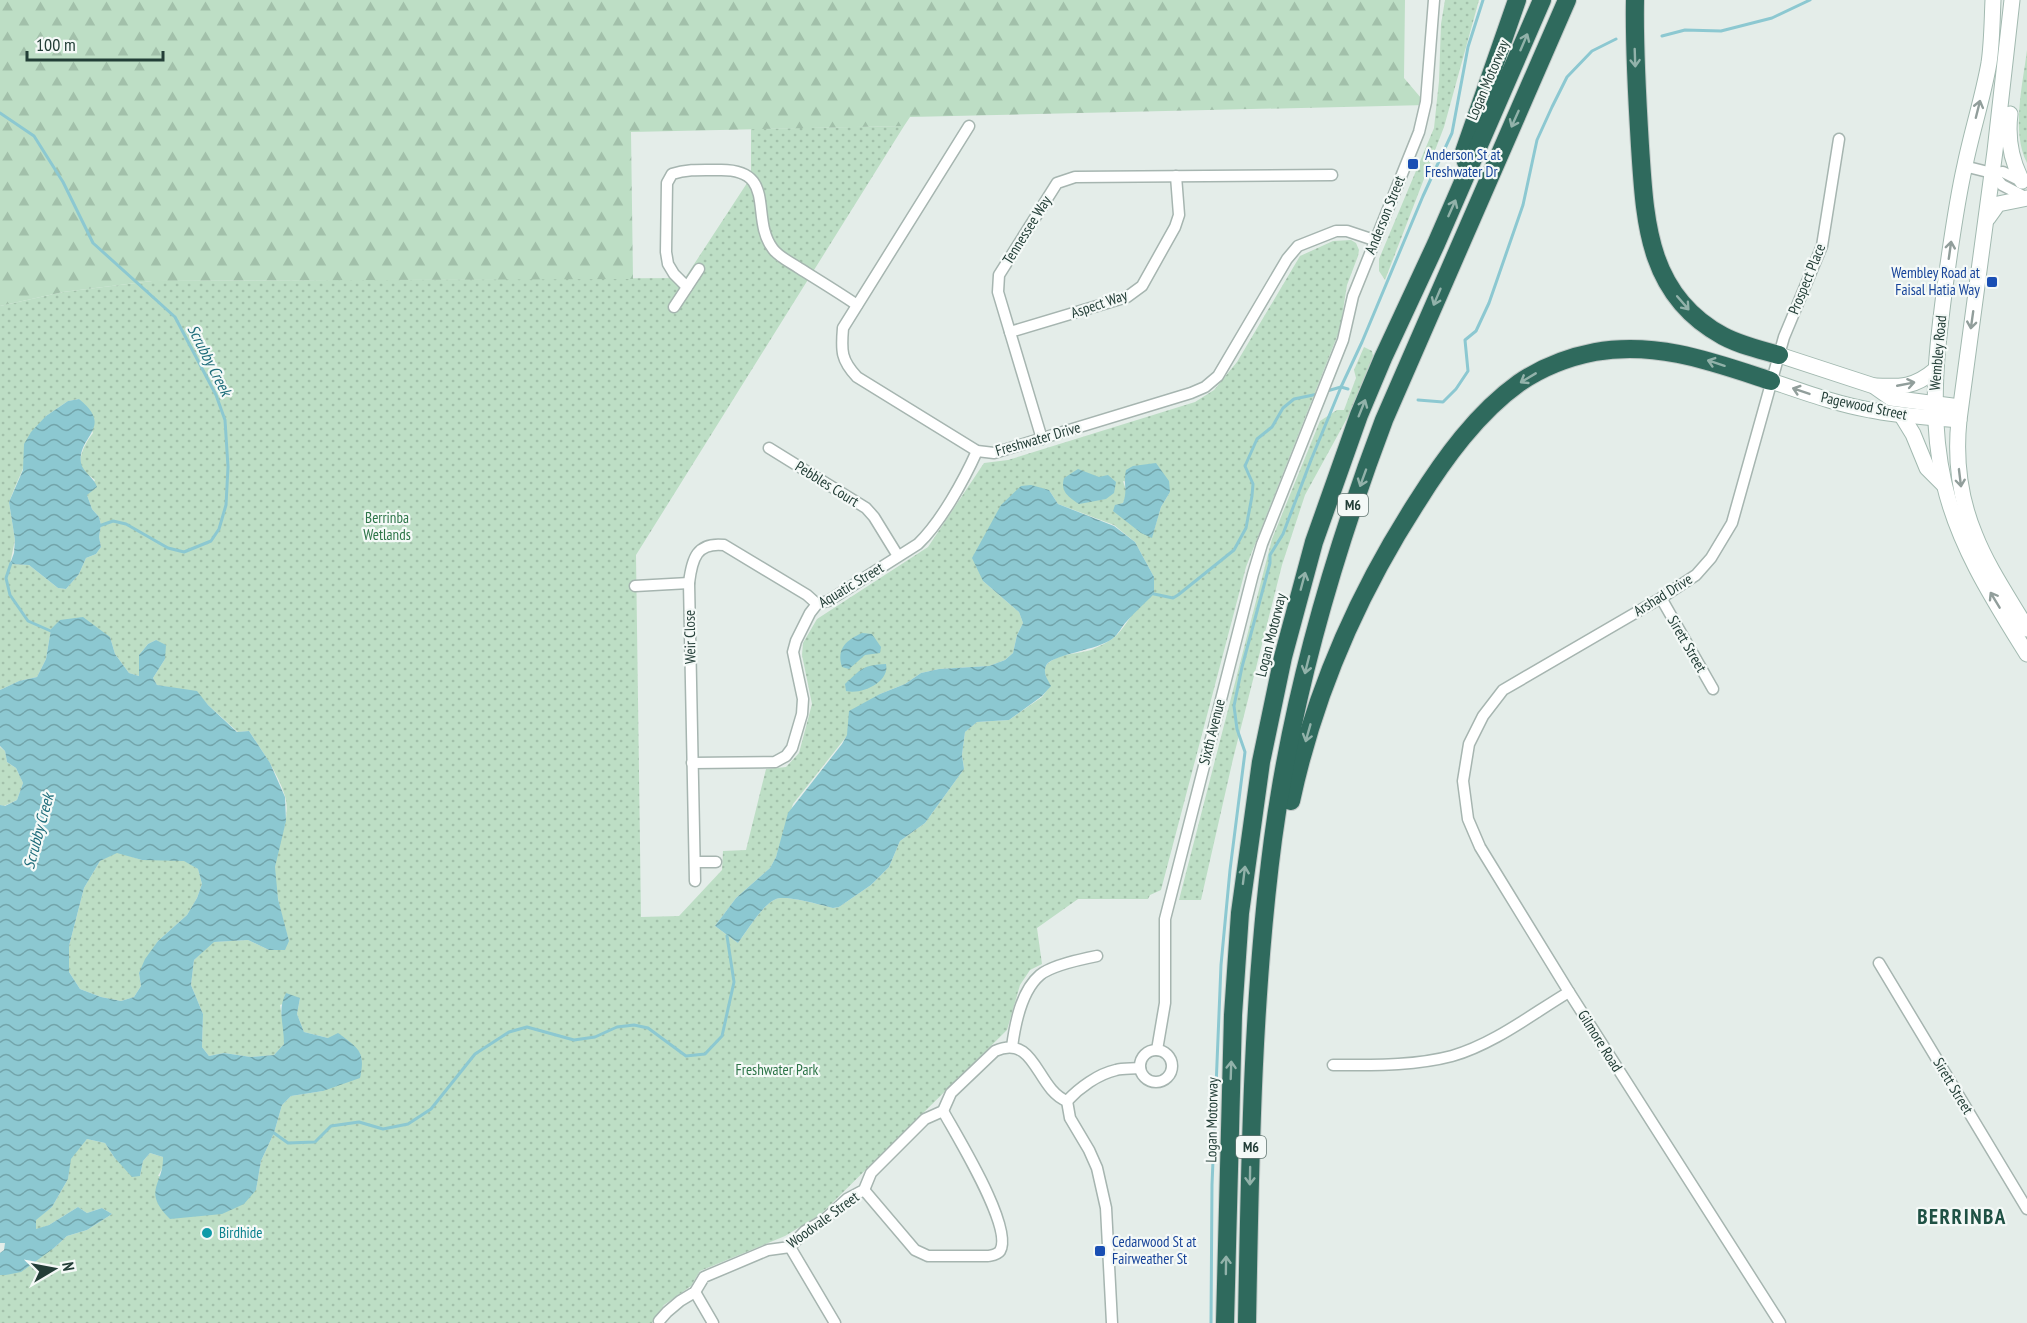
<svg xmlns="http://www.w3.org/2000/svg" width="2027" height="1323" font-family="'PT Sans Narrow',sans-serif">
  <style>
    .green { fill: url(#green-dots); fill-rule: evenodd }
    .forest { fill: url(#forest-firs) }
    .water { fill: url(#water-waves); fill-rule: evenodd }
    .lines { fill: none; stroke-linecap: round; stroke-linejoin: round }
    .stream { stroke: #8cc8d1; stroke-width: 3 }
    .street-casing { stroke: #a6b5b0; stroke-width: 13 }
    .secondary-casing { stroke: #a2b9b0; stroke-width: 17 }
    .highway-casing { stroke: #c1c9c7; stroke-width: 20 }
    .street { stroke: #fff; stroke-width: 10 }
    .secondary { stroke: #fff; stroke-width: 15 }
    .highway { stroke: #2f6a5d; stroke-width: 18 }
    .oneway { stroke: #92b2aa }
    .oneway2 { stroke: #919e9b }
    .transit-dot { fill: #1a4fb4; stroke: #f4f9f7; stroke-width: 2 }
    .culture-dot { fill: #0f9aa8; stroke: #f4f9f7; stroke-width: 2 }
    .labels { text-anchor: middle; stroke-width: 4.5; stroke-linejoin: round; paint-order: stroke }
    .shield { fill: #f4f9f7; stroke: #627671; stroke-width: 1.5 }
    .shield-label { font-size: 14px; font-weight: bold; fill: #233e37 }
    .street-label { font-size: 15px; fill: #233e37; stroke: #f4f9f7 }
    .transit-label { font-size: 15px; fill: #164399; stroke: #f4f9f7; text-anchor: start }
    .park-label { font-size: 15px; fill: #2d7548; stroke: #f4f9f7 }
    .culture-label { font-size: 15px; fill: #0d838f; stroke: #f4f9f7; text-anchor: start }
    .water-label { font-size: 16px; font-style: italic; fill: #1d6c7a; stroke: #f4f9f7 }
    .district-label { font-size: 21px; font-weight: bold; letter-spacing: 1.5px; fill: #1f5144; stroke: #f4f9f7 }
  </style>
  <defs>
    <pattern id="green-dots" width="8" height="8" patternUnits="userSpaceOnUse" patternTransform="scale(1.5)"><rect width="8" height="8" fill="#bddec5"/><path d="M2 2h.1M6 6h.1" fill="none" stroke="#a2c0aa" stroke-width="1.8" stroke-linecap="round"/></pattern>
    <pattern id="forest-firs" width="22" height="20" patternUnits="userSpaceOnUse" patternTransform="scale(1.5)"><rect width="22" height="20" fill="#bddec5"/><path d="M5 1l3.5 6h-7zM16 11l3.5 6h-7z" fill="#a2c0aa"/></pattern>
    <pattern id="water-waves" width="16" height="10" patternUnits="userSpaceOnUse" patternTransform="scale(1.5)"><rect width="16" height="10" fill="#8cc8d1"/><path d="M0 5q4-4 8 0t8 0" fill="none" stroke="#72a4aa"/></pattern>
  </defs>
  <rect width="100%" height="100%" fill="#e4ede9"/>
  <g class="green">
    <polygon points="1445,0 1479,0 1444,127 1385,280 1379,271 1379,259 1434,128 1439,81 1441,24"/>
    <path d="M2027,50v113c-16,-31 -4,-80 0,-113z"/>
    <path d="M904,126l-268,429 5,362 38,-1 43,-46 1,-19 23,-1 20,-81 20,-2 13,-14 13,-49 -10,-49 1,-12 14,-24 111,-72 56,-84 24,-3 187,-58 19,-12 23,-28 63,-106 33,-15 18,-1 5,3 3,7 -1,6 -11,29 -7,44 -94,238 -85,323 -11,5 -2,4h-70l-41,29 5,36 -12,6 -10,15 -13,45 -186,184 -36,22 -85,35 -9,15 -27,19 -12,18h-652v-48h6l48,-27 13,-12 20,-6 25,-16 -10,-6 -15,5 -9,-6 -29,18 -13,5 -1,-10 17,-13 16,-28 2,-20 17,-20 18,4 9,14 26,19 3,-15 7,-8 13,4v10l-5,9 98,14 5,-29 13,-28 8,-28 9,-9 32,-5 5,-53 -24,-6 -7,-18 3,-16 -20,7 4,23v16l-10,11 -23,2 -27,-4 -15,3 -7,-9 1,-33 -12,-29 3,-25 19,-18 35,-2 21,10 20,-9c-7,-24 -14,-48 -14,-72 0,-25 17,-47 10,-73 -7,-23 -23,-45 -36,-65l-11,1 -30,-27 -12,-13 -39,-7 -4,-7 12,-19 -9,-19 -8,4 -9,11v21l-10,-3 -14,-19 -5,-17 -59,-8 -5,30 -9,18 -18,4 -19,9v-384l63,-14 89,-11 533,-3 66,-101v-48zM79,399l14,34c-7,9 -17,25 -10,37 3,4 9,7 12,10l-8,15 5,14 7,8 2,8 -2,12 2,10 -5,7 -10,4 -7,16 -13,15 -8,-1 -29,-23 -19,-1 5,-24 -6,-38 6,-15 31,-71 22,-15zM1123,481l47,11 -9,15 -9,30 -37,-31 8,-3 4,-10zM1049,490l9,14 56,21 21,17 19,35c-10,16 -28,53 -42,62 -6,4 -14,8 -21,11 -13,4 -29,3 -40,11 -11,7 -5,16 -1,25l-8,11 -33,23 -32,2 -12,10 -3,23 2,14 -39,54 -25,18 -11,26 -18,18 -32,22 -6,1c-13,-3 -46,-13 -57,-9 -13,5 -30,33 -38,44l-23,-17 21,-28 34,-30 6,-11 17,-53 87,-110 25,-10 16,-11 18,-4 50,-3 16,-6 8,-7 4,-18 6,-12 -4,-11 -36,-31z"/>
    <polygon points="1364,347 1372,351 1373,356 1351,411 1305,495 1282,565 1233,759 1201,900 1179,900 1272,539 1320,421 1337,410 1344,410 1356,378 1354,370"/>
    <polygon points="0,747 5,751 7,762 16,768 23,783 17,800 4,806 0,805"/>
    <polygon points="117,852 142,860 184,860 198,869 202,884 197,898 187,915 158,941 139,973 141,986 134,997 121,1001 101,997 80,989 69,972 69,946 84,888 100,861"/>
  </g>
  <polygon class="forest" points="0,0 1405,0 1404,78 1427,105 910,117 904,126 631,132 633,279 152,281 63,292 0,306"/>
  <g class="water">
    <path d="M79,399c36,29 -2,37 2,64 2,10 13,14 16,24l-10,8 5,14 7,8 2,8 -2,12 2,10 -5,7 -10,4 -7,16 -13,15 -8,-1 -29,-23 -19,-1 4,-11 1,-13 -6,-38 14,-32 1,-26 7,-12 15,-16 22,-15z"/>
    <path d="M1156,463l13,18 1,11 -9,15 -9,31 -11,-5 -28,-22 2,-6 8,-2c5,-13 0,-19 3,-33l7,-4z"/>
    <path d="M1078,469l21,8 9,-2 8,7 -2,11 -8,6 -27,5c-10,-7 -19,-12 -15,-26z"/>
    <path d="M1031,485l18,5 9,14 56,22 21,16 19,35v17c-9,9 -19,18 -27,27 -5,5 -9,14 -15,18 -15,11 -56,15 -65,25 -5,8 0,14 4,22l-9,10 -33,24 -32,2 -12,10 -3,23 2,14 -39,54 -25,18 -11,26 -18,18 -32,22 -6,1c-13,-3 -46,-13 -57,-9 -13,5 -30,33 -38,44l-23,-17 21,-28 34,-30 6,-11 12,-44 54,-69 5,-9 2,-24 31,-17 25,-10 16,-11 18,-4 50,-3 16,-6 8,-7 4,-18 6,-12 -4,-11 -36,-31 -11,-23 29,-53 20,-19z"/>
    <path d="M83,617l27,20 5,17 14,19 10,3v-21l9,-11 8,-4 10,5 -1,14 -12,19 4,7 40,6 11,14 29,27 12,-1 21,32 15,34 1,24 -11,46 3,32 11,42 -4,9h-16l-21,-10 -34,2 -20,18 -3,25 12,29 -1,33 7,9 15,-3 27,4 23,-2 10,-11c0,-20 -7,-34 2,-51l14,5 -3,16 7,18 24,6 10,-5c20,15 28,18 22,45l-37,13 -32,5 -9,9 -8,28 -13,28 -5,29 -12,14 -22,10 -52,5c-29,-29 -6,-34 -7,-62l-13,-4 -7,8 -3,15 -8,1 -18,-20 -9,-14 -18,-4 -16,20 -3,20 -16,28 -16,13v9l13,-4 29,-18 9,6 15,-5 10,6 -25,16 -20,6 -13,12 -33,24 -15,3h-6v-22l4,-3 1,-7h-5v-438l5,1 12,-6 6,-17 -7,-15 -9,-6 -2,-11 -5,-5v-56l19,-9 18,-4 9,-18 5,-30 9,-9zM117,853l25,7 42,1 14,8 4,15 -5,14 -10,17 -29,26 -13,18 -6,14 2,13 -7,11 -13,4 -20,-4 -21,-8 -11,-17v-26l15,-58 16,-27z"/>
    <path d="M862,633l10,1 9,13 -1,6 -15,2 -16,14 -7,-2c-6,-19 5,-27 20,-34z"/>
    <path d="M886,664c4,18 -24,31 -40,27l-1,-7c16,-15 18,-19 41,-20z"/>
  </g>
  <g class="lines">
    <g class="stream">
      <polyline points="1662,36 1685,30 1721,31 1772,18 1810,0"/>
      <polyline points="0,113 34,136 63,182 93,243 175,317 216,395 225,420 228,467 226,505 219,529 211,541 184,552 168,548 126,524 113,521 99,526"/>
      <polyline points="1327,391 1341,387 1348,389"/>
      <polyline points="1418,400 1443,402 1456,389 1468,371 1465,340 1476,331 1489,303 1523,205 1537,140 1552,107 1567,77 1592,51 1616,39"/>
      <polyline points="11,563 6,578 10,595 28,621 53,632"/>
      <polyline points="1154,594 1173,598 1178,595 1234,550 1246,528 1252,496 1253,484 1245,466 1257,439 1272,427 1283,408 1294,399 1318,394"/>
      <polyline points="274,1133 288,1143 315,1142 331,1126 359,1122 383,1129 408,1124 431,1109 475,1054 509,1032 527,1027 574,1040 595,1037 617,1027 634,1025 648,1028 686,1056 705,1054 722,1036 734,982 727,936"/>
      <polyline points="1211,1323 1212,1185 1221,965 1230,870 1245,752 1237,729 1234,706 1242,667 1270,563 1270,555 1283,534 1311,460 1341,387 1362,342 1423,196 1452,133 1468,47 1483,0"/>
    </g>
    <g class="street-casing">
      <g id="street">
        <path d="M969,126l-126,202c-2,23 -2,32 14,49l120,74 17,2 197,-60 14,-6 13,-11 69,-117 11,-13 38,-15h11l27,9"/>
        <polyline points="1964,166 1992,173 2003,172 2023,182"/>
        <polyline points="1992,173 2002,185 2027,198"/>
        <path d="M687,287l-13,-13 -6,-10 -2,-12 1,-69 5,-9c15,-5 30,-4 46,-4 61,-2 31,48 55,79 6,8 17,13 26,19 19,12 39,24 58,37"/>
        <polyline points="674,307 699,269"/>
        <polyline points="1010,332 1127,297 1142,286 1175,227 1179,215 1176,176"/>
        <polyline points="1042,439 998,292 999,275 1057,183 1075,177 1332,175"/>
        <polyline points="769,448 866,508 874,517 898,556"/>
        <polyline points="635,586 689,583"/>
        <polyline points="1661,598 1713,689"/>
        <path d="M692,763l83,-1 11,-6 6,-8 10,-34 1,-15 -10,-47 3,-11 14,-28 7,-9 11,-3 90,-57c23,-22 46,-64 59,-93"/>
        <polyline points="695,862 716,862"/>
        <path d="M695,881l-6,-298c3,-25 8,-41 35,-38l83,50 10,9"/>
        <polyline points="1879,963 2027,1209"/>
        <path d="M1012,1047c3,-23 9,-56 28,-72 12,-10 42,-16 57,-19"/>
        <polyline points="1157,1050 1165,1003 1165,919 1253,574 1262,544 1343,340 1353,296 1419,132 1426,102 1434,0"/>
        <circle cx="1156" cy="1066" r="16"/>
        <path d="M1333,1065c40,0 81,1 119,-9 42,-12 80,-42 117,-64"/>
        <polyline points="1067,1101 1070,1118 1089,1150 1097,1168 1106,1208 1112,1323"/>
        <path d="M1067,1101c12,-13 31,-27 49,-31 7,-2 16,-1 24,-2"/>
        <path d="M864,1190l51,60 13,6h60c5,-1 9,-1 12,-5 14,-23 -44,-116 -57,-140"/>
        <polyline points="790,1247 835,1323"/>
        <polyline points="695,1292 713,1323"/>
        <path d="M659,1321l8,-9 13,-11 15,-9 9,-15 64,-27 22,-3 15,-16 19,-11 23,-21 17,-9 7,-17 54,-54 18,-8 8,-18 44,-42c41,-18 41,38 72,50"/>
        <polyline points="1780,1323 1569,992 1480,847 1468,819 1463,781 1469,744 1483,716 1503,690 1661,598 1696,575 1711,558 1732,523 1784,337 1822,246 1839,139"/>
      </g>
    </g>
    <g class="secondary-casing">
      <g id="secondary">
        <path d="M1993,0c-1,21 -1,43 -4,63 -6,34 -17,68 -24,102 -8,35 -13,71 -18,107 -10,71 -19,140 -3,211 14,62 50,118 83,171"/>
        <path d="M2012,0l-17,151 -36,269c-4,39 1,79 16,115 13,33 34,63 52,94"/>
        <path d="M2010,114c-3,24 1,46 12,67"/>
        <polyline points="1988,218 1998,204 2027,198"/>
        <polyline points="1779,355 1874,386 1891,398 1960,407"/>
        <path d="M1771,381c33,11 65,23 99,29 29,6 59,7 89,10"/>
        <path d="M1874,386c26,1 40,2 61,-16"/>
        <polyline points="1902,416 1913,434 1927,468 1944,485"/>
      </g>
    </g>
    <g class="highway-casing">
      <g id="highway">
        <path d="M1635,0c-1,49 2,97 5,146 5,75 7,149 83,190 17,9 37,14 56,19"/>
        <polyline points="1466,162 1464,152 1517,0"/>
        <path d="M1291,801c23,-107 66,-206 126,-299 27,-43 60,-89 102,-119 22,-15 50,-26 76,-31 62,-11 118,10 176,29"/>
        <polyline points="1225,1323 1233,1015 1240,913 1261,762 1283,657 1314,542 1359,415 1383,358 1436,244 1542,0"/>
        <path d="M1247,1323c3,-162 5,-324 26,-484 19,-143 60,-284 111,-419l183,-420"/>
      </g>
    </g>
    <use href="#street" class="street"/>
    <use href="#secondary" class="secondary"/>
    <use href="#highway" class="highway"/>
  </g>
  <defs><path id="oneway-shaft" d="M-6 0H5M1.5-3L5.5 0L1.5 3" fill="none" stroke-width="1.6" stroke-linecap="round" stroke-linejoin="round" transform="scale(1.5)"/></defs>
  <g class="oneway">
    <use href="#oneway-shaft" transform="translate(1524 42) rotate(-67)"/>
    <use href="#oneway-shaft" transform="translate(1635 58) rotate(88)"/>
    <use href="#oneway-shaft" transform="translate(1515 119) rotate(114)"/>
    <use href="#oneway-shaft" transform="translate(1452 208) rotate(-66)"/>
    <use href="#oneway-shaft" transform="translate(1437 297) rotate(113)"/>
    <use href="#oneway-shaft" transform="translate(1683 303) rotate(49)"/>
    <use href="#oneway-shaft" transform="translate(1716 363) rotate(-162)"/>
    <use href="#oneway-shaft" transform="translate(1528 378) rotate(149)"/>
    <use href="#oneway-shaft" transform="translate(1362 408) rotate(-68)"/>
    <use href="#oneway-shaft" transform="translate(1363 478) rotate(110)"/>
    <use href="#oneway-shaft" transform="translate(1303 581) rotate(-75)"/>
    <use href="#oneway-shaft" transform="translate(1307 665) rotate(104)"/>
    <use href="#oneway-shaft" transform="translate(1308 733) rotate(106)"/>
    <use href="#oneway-shaft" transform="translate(1244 875) rotate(-83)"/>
    <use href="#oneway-shaft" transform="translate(1231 1070) rotate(-88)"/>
    <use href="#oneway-shaft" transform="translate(1250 1176) rotate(91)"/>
    <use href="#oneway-shaft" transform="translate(1226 1265) rotate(-89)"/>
  </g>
  <g class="oneway2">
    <use href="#oneway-shaft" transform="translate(1978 109) rotate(-76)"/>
    <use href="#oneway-shaft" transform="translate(1950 250) rotate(-82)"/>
    <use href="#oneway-shaft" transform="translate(1972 320) rotate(98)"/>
    <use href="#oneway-shaft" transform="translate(1906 384) rotate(-11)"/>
    <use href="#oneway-shaft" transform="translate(1801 391) rotate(-161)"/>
    <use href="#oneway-shaft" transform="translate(1960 478) rotate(83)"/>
    <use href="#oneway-shaft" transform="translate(1995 600) rotate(-121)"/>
  </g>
  <g class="transit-dot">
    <rect x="1407" y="158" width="12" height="12" rx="3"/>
    <rect x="1986" y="276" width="12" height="12" rx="3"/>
    <rect x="1094" y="1245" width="12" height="12" rx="3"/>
  </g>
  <circle class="culture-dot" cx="207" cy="1233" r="6"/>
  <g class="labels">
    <g class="shield">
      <rect x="1338" y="494" width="30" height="22" rx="4.5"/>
      <rect x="1236" y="1136" width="30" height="22" rx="4.5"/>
    </g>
    <g class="shield-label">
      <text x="1353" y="510">M6</text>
      <text x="1251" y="1152">M6</text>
    </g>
    <g class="street-label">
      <text transform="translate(1488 80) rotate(-67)" y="5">Logan Motorway</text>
      <text transform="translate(1385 215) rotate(-68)" y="5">Anderson Street</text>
      <text transform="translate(1027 230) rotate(-58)" y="5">Tennessee Way</text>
      <text transform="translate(1807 279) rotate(-68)" y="5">Prospect Place</text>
      <text transform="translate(1099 304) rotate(-19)" y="5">Aspect Way</text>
      <text transform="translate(1938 353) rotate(-85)" y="5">Wembley Road</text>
      <text transform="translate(1864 406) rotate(12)" y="5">Pagewood Street</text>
      <text transform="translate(1038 439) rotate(-16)" y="5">Freshwater Drive</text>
      <text transform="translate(827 484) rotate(32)" y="5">Pebbles Court</text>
      <text transform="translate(851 585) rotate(-31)" y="5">Aquatic Street</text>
      <text transform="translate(1663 595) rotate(-32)" y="5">Arshad Drive</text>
      <text transform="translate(1271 635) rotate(-76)" y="5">Logan Motorway</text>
      <text transform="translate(690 637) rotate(-91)" y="5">Weir Close</text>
      <text transform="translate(1687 644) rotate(60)" y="5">Sirett Street</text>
      <text transform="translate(1212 732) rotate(-76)" y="5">Sixth Avenue</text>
      <text transform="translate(1600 1041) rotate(58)" y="5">Gilmore Road</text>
      <text transform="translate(1953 1086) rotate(59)" y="5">Sirett Street</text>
      <text transform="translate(1212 1120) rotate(-89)" y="5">Logan Motorway</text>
      <text transform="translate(823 1220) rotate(-36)" y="5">Woodvale Street</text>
    </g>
    <g class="transit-label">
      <text x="1425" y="160">Anderson St at<tspan x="1425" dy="17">Freshwater Dr</tspan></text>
      <text x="1980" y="278" text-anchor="end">Wembley Road at<tspan x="1980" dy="17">Faisal Hatia Way</tspan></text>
      <text x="1112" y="1247">Cedarwood St at<tspan x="1112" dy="17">Fairweather St</tspan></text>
    </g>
    <g class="park-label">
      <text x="387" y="523">Berrinba<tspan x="387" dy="17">Wetlands</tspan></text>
      <text x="777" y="1075">Freshwater Park</text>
    </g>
    <g class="culture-label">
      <text x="219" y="1238">Birdhide</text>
    </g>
    <g class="water-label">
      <text transform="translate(210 360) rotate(63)" y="6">Scrubby Creek</text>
      <text transform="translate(38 831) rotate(-75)" y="6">Scrubby Creek</text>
    </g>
    <g class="district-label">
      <text x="1962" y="1224">BERRINBA</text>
    </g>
  </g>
  <g transform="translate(54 1269) rotate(80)" stroke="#f4f9f7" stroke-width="4.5" paint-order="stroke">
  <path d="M0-4.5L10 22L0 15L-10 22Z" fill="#233e37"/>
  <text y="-9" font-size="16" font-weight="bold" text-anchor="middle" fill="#233e37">N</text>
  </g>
  <path d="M27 51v9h136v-9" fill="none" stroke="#233e37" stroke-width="3"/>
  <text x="36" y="51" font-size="18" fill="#233e37" stroke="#f4f9f7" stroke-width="4.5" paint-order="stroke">100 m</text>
</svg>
